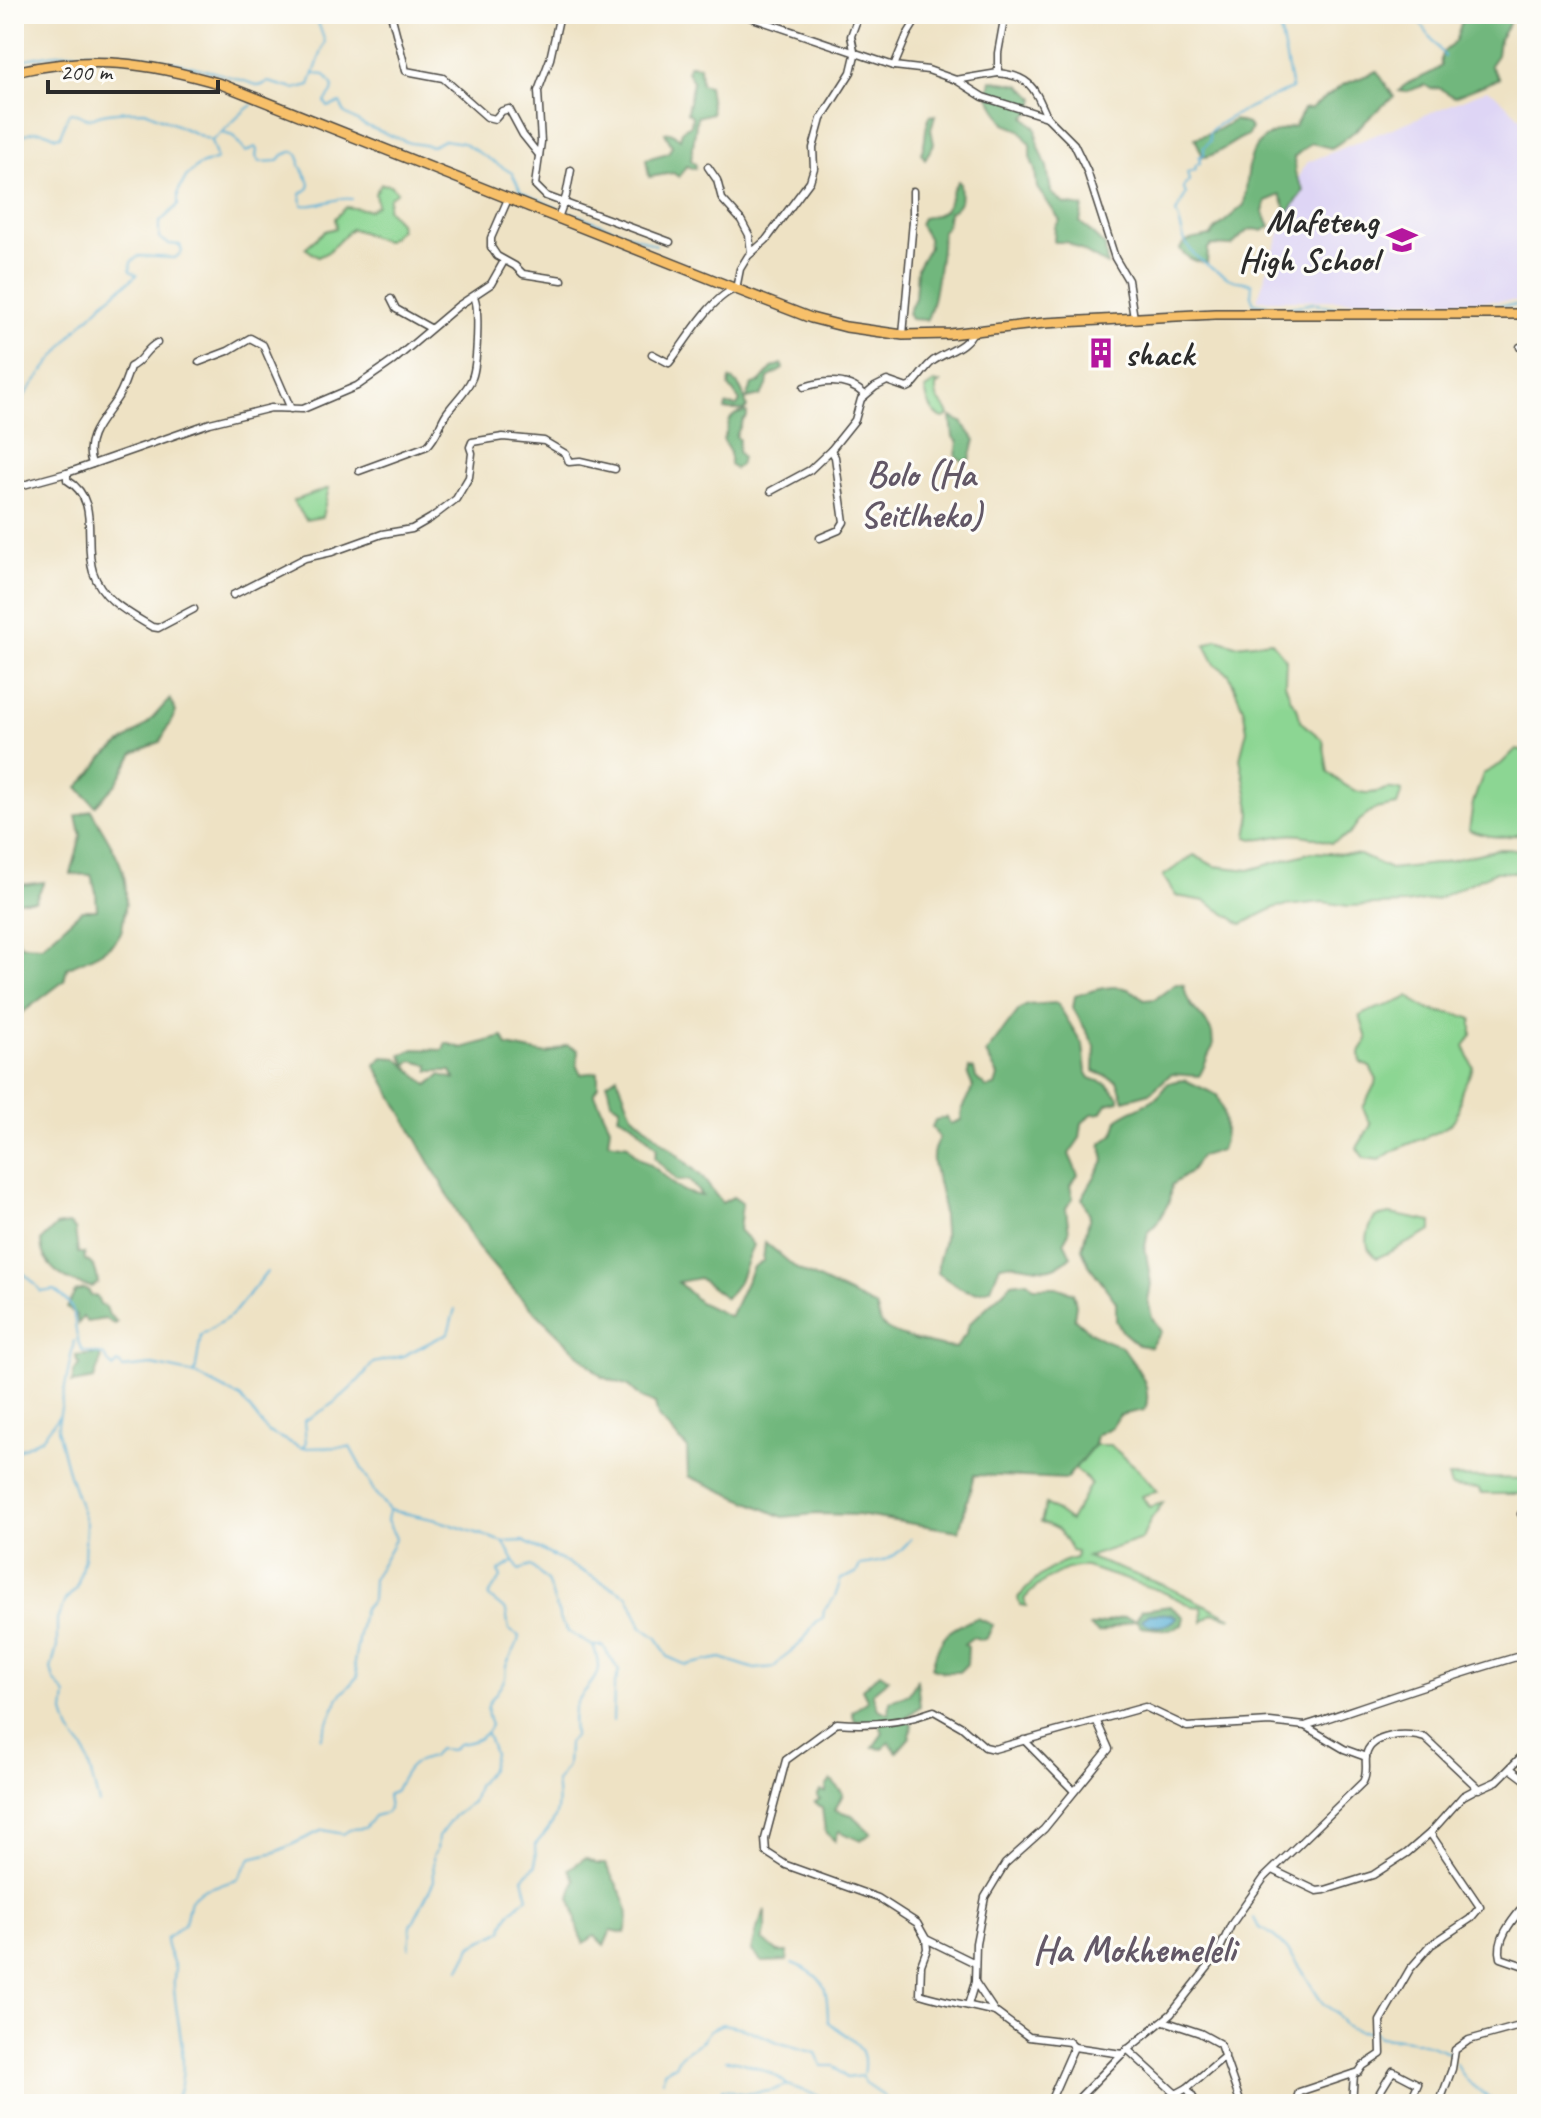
<svg xmlns="http://www.w3.org/2000/svg" width="1541" height="2118" font-family="Caveat,sans-serif">
  <style>
    .built { fill: #ded5f5 }
    .green { fill: #8cd693; stroke: #5c805f; stroke-width: 2 }
    .forest { fill: #71b77d; stroke: #4e7154; stroke-width: 2 }
    .water { fill: #5bb1d7; stroke: #436e81; stroke-width: 2 }
    .lines { fill: none; stroke-linecap: round; stroke-linejoin: round }
    .stream { stroke: #5bb1d7; stroke-width: 2 }
    .street-casing { stroke: #484642; stroke-width: 9 }
    .primary-casing { stroke: #484642; stroke-width: 12 }
    .street { stroke: #fff; stroke-width: 6 }
    .primary { stroke: #f7c06b; stroke-width: 9 }
    .labels { text-anchor: middle; stroke-width: 6; stroke-linejoin: round; paint-order: stroke }
    .poi-label { font-size: 34px; font-weight: bold; fill: #2b2b2b; stroke: #fdfcf7; text-anchor: end }
    .neighbourhood-label { font-size: 36px; font-weight: bold; fill: #635867; stroke: #fdfcf7 }
    .quarter-label { font-size: 38px; font-weight: bold; fill: #635867; stroke: #fdfcf7 }
  </style>
  <rect width="100%" height="100%" fill="#fdfcf7"/>
  <filter id="ink" filterUnits="userSpaceOnUse"><feTurbulence type="fractalNoise" baseFrequency=".0125" numOctaves="2"/><feDisplacementMap in="SourceGraphic" scale="16" xChannelSelector="R" yChannelSelector="G"/><feConvolveMatrix kernelMatrix="1 2 1 2 8 2 1 2 1" color-interpolation-filters="sRGB"/></filter>
  <filter id="wash" filterUnits="userSpaceOnUse"><feTurbulence type="fractalNoise" baseFrequency=".006" numOctaves="4" result="noise"/><feDisplacementMap in="SourceGraphic" scale="32" xChannelSelector="R" yChannelSelector="G"/><feGaussianBlur stdDeviation="1.8" result="paint"/><feColorMatrix in="noise" values="0 0 0 0 0 0 0 0 0 0 0 0 0 0 0 0 0 1.4 0 .05"/><feComposite in="paint" operator="in"/></filter>
  <g filter="url(#wash)">
    <rect width="100%" height="100%" fill="#eee2c4"/>
    <polygon class="built" points="1487,90 1494,93 1527,124 1527,301 1257,300 1302,169 1308,162"/>
    <g class="green">
      <path d="M381,184l9,1 7,7 -8,6 -2,11 12,13 1,7 -13,12c-14,-1 -22,-10 -36,-12l-23,23 -10,5 -13,-9 20,-17 11,-3 -1,-10 11,-11 24,3 7,-5 -2,-12z"/>
      <path d="M934,383h6l-4,3c-1,19 9,16 13,29l-5,3c-13,-2 -17,-18 -19,-29z"/>
      <polygon points="329,488 322,517 306,520 293,501"/>
      <path d="M1217,639l19,6 35,-4 15,18 -1,24 6,17 6,7 4,15 22,18 5,32c10,9 26,22 41,21 17,0 13,-8 33,-2l-5,14 -22,4 -16,12 -10,14 -18,8c-14,-5 -30,-10 -45,-8 -15,1 -25,8 -39,2l4,-24 -11,-55 7,-28 -4,-22 -14,-34 -14,-10 -10,-19z"/>
      <path d="M1516,749l11,2v79c-20,10 -37,8 -58,0l4,-27 10,-29 18,-10z"/>
      <polygon points="1499,849 1527,850 1527,872 1494,872 1437,899 1406,904 1348,906 1323,902 1276,907 1242,924 1205,901 1176,896 1163,876 1194,855 1214,866 1249,870 1312,852 1360,855 1390,869 1435,864"/>
      <path d="M1409,996c28,25 37,11 63,23v16l-8,11 9,21c-3,8 -8,16 -11,23 -4,11 -1,22 -9,31 -16,17 -54,22 -73,39l-16,-2 -7,-10 14,-23 -8,-17 14,-28 -7,-13 -9,-4 -1,-10 7,-14 -7,-23c15,-10 34,-9 49,-20z"/>
      <path d="M1390,1214l42,8v9l-55,27c-16,-10 -10,-27 -2,-41z"/>
      <path d="M1094,1445h16l27,23 20,23 -15,5 7,11 14,-4 -12,16 -9,20 -55,18 77,28 68,33 -20,-5 -9,9 -1,-15 -10,-1 -31,-15 -75,-24c-23,-2 -47,16 -62,32l2,7 -6,-1 -2,-7c15,-17 35,-36 58,-40l1,-7 -6,-1 -12,-20 -18,-8 5,-18 24,17 21,-38 -17,-15z"/>
      <polygon points="1448,1477 1527,1479 1527,1494 1482,1494 1478,1489 1451,1487"/>
    </g>
    <g class="forest">
      <path d="M1466,14h43v10l-10,15 -2,16 -7,10 9,14 -45,18 -15,-9 -8,1 -6,-4 -20,7 -6,-1c11,-14 28,-12 42,-25 -2,-20 9,-14 15,-27 4,-9 3,-16 10,-25z"/>
      <polygon points="689,65 700,66 701,84 708,86 712,113 697,117 691,160 696,165 695,169 686,166 679,177 673,173 649,177 646,159 668,153 672,146 665,133 671,132 680,139 682,130 691,125 692,116 687,112 693,81 687,72"/>
      <path d="M1377,71l17,26c-23,16 -39,38 -63,51l-20,-5 -17,14 1,16 9,18 -16,22 -8,-18 -14,6 -3,11 7,14 -7,5c-18,-6 -19,5 -32,15l-19,-1 -4,3 -1,15c-12,-1 -20,-4 -27,-14 7,-12 19,-10 31,-13l5,-7 28,-24c7,-45 -1,-67 51,-79l9,-17 7,-1 32,-23z"/>
      <polygon points="991,80 1020,85 1035,98 1033,109 1025,117 1036,128 1038,144 1047,167 1051,192 1064,204 1083,207 1080,222 1105,246 1107,265 1067,242 1054,242 1055,227 1060,220 1037,188 1035,170 1030,157 1030,145 1020,130 1005,124 988,95"/>
      <path d="M935,115l-4,14 3,15 -9,15 -4,-6c7,-13 2,-25 9,-37z"/>
      <path d="M1234,120l13,4 4,4 -3,7c-14,5 -33,22 -45,22l-8,-19 22,-8z"/>
      <path d="M958,181l2,2c1,15 3,22 -11,29l-3,15 -4,4c0,16 -8,80 -16,89l-15,-1 -3,-6 7,-15 2,-30 12,-21 -1,-9 -9,-14 3,-6c36,-6 21,-18 36,-37z"/>
      <polygon points="782,364 783,369 768,378 767,386 760,396 747,399 752,384 760,382 772,368"/>
      <path d="M730,379c10,4 15,18 17,29l-3,2h-19l1,-5 11,1 3,-5 -11,-15z"/>
      <path d="M744,412l3,1v4l-4,3 -7,16 3,4 -1,12 4,5 -2,8 -5,4 -5,-5v-11l-7,-14c9,-13 0,-23 21,-27z"/>
      <polygon points="951,417 962,422 975,440 970,460 963,461 956,456 958,442 953,437"/>
      <polygon points="170,699 176,712 160,742 134,753 116,784 95,806 78,787 92,773 103,757 146,725"/>
      <path d="M91,810c21,38 42,60 33,106 -1,5 -1,13 -4,18 -10,18 -35,25 -53,34l-3,13 -50,38v-133l30,-4 -9,19h-20v25l5,19 22,1 40,-36h15l-1,-18 -5,-17 -20,-1 10,-38 -5,-20z"/>
      <path d="M1176,984l8,1c3,26 21,29 28,48 0,0 1,13 1,14 -7,10 -7,19 -14,29l-28,-2 -21,19 -26,7 -7,-19 -23,-10 1,-25 -22,-38 2,-12c25,-8 50,-17 69,4l11,-1z"/>
      <path d="M1057,1003l26,42 3,26 4,7 17,6 12,13v4l-12,3 -6,9 -9,1 -10,9 -2,15 -11,16 9,21 -8,11 3,12 -7,10 3,24 -5,9 7,15c-25,25 -42,4 -71,9l-9,23c-22,10 -34,-2 -53,-15 -2,-17 8,-26 6,-43 -1,-11 -2,-35 -5,-44 -5,-18 -11,-30 0,-48l-7,-11 3,-7 12,-3 3,7 11,-4 1,-12 11,-21 -5,-12 1,-7 5,2 2,8 11,10 8,-2 3,-10 -12,-23 33,-43 8,-5z"/>
      <path d="M503,1037l4,9 40,8 20,-9 11,5 -1,17 4,7 17,-2v14l-4,6 16,35 -2,15 20,3c7,12 13,14 24,21 22,15 19,25 50,30l-13,-16 -12,1 -22,-23 2,-10 -24,-25 -15,-7 2,-9 -9,-6 -4,-18 10,-7 15,38 69,62 21,27 11,-6 9,6 -3,27 14,15 -14,36 -13,17 -27,-20 -21,4 21,20 31,15 23,-50 10,-6 2,-19 32,27 79,38c3,7 2,13 6,18 9,11 59,22 74,23l11,-16 2,-8 43,-41 15,-2 7,6h22l17,6 3,11 -2,14c14,14 27,22 47,28 14,20 33,38 24,64l-25,5 -8,12 -16,8 -2,10 -28,34 -92,-4 -15,56 -102,-16 -40,-1 -34,3 -95,-41 -1,-28 -29,-31 -3,-13 -13,-6 -13,-12 -27,-9 -82,-80 -43,-50 -102,-182 8,-8 14,1 31,27 13,-10 14,4 -4,-8h-22v-6l-17,-4 -5,4 -6,-10 13,-6 29,1 3,-7 16,5z"/>
      <path d="M1185,1080l32,15c8,19 11,35 4,55l-20,6 -12,17 -18,12 -2,17 -12,21 -9,9 -3,15 6,37 -3,17 4,16 9,15 -11,15 -12,-2 -15,-13 -7,-11v-19l-27,-37 -7,-16 8,-34 -8,-17 22,-37 -3,-17 13,-10 4,-15c11,-8 24,-12 36,-20 16,-9 2,-17 31,-19z"/>
      <path d="M69,1224l6,5 3,24h6l1,7c10,4 12,13 13,23l-6,4c-24,-3 -51,-20 -51,-46l15,-15z"/>
      <polygon points="83,1289 89,1291 90,1295 97,1297 100,1305 106,1307 109,1315 117,1322 114,1324 105,1319 87,1322 83,1317 78,1324 76,1315 67,1308 75,1292"/>
      <polygon points="99,1354 101,1359 94,1379 72,1383 74,1372 80,1363 77,1362 76,1356"/>
      <polygon points="1170,1606 1184,1617 1182,1625 1169,1630 1141,1627 1136,1620 1098,1633 1090,1627 1124,1617 1136,1620 1142,1610"/>
      <path d="M977,1618l16,7 -6,13 -5,2 -9,-3 -9,7 4,3 -1,17 -8,8h-14l-13,-4c7,-32 15,-39 45,-50z"/>
      <polygon points="880,1673 889,1679 872,1693 878,1709 889,1714 890,1701 909,1694 917,1680 920,1706 906,1718 912,1725 910,1737 897,1752 889,1742 883,1748 873,1747 883,1733 878,1720 855,1721 852,1712 868,1701 862,1689"/>
      <polygon points="831,1780 843,1794 835,1810 852,1815 871,1833 861,1841 839,1831 835,1841 825,1832 822,1808 815,1802 820,1799 817,1796 820,1791 826,1792 826,1787"/>
      <path d="M585,1858l12,6h8c12,23 30,41 20,69l-14,-3 -7,16 -10,-10 -10,7c-12,-18 -5,-28 -14,-45l5,-18 -6,-11z"/>
      <polygon points="765,1910 765,1932 762,1940 778,1952 788,1952 787,1961 762,1962 752,1951 757,1929"/>
    </g>
    <path class="water" d="M1150,1614h21l6,3c-8,11 -25,12 -36,3z"/>
    <g class="lines">
      <g class="stream">
        <path d="M1277,14l15,75c-17,6 -74,31 -83,44l1,8 -6,6v8l-5,2 1,6 -4,2 -1,5 -8,2 2,9 -6,6 3,7 -10,19c5,9 5,21 10,30 13,21 23,22 42,35 6,4 17,3 24,6l-1,12 3,7 32,5 28,-5 24,5 54,-6 26,6 29,-2"/>
        <polyline points="1416,14 1420,23 1445,57"/>
        <path d="M14,62c83,-23 166,-2 246,24l8,-4 26,7 16,-4 15,-43 -10,-28"/>
        <polyline points="315,74 325,75 333,86 332,92 325,102 328,107 340,103 345,114 364,125 410,143 432,146 444,140 463,143 512,173 521,191 557,208"/>
        <path d="M223,133l10,3 13,16 9,-5 2,3 -1,7 4,5 18,-1 5,-6 11,-4 5,4 1,10 10,18 -1,5 -8,6 1,11c18,3 32,-9 50,-6"/>
        <path d="M14,141c14,-10 27,-14 42,-4l4,-1 9,-23c9,-1 10,3 17,5 6,2 8,-2 13,-3 13,-4 32,-4 46,-4l65,29"/>
        <polyline points="564,210 656,245"/>
        <polyline points="1463,306 1527,305"/>
        <path d="M14,409l61,-78 30,-30 32,-26 -7,-4 1,-9 8,-6 36,2 7,-6 -2,-7 -11,-1 -10,-6v-15l19,-18v-13l8,-15 12,-11 19,-7 -6,-18c16,-11 24,-24 41,-36"/>
        <polyline points="14,587 21,597 20,624 18,627 14,626"/>
        <path d="M14,1263c8,11 22,19 27,29l14,-2c4,4 12,10 15,15 8,13 2,28 12,46l21,4 10,13 5,-5 5,5 29,-3 43,9 46,24 27,34 34,16 48,-1 25,46 14,17 48,10 67,22 19,-1 59,30 46,25 14,31 15,11 11,19 18,8 35,-7 34,11 20,-2c9,-14 15,-13 25,-23 9,-9 11,-21 23,-26l1,-8 11,-13 6,-18 15,-5 4,-9c27,-3 34,-6 51,-26"/>
        <polyline points="74,1341 57,1429 69,1475 86,1523 84,1557 77,1588 65,1600 57,1620 57,1647 51,1669 54,1680 66,1695 64,1713 70,1732 85,1751 99,1804"/>
        <polyline points="195,1373 201,1335 232,1315 267,1272"/>
        <path d="M302,1448l4,-5 -2,-22c28,-14 50,-32 69,-58l30,-7 45,-23 7,-24"/>
        <polyline points="14,1452 42,1438 59,1416"/>
        <polyline points="504,1543 519,1570 531,1566 547,1581 561,1621 568,1632 593,1646 603,1646 619,1671 614,1687 613,1721"/>
        <polyline points="321,1738 339,1697 358,1676 354,1663 363,1610 372,1600 373,1579 396,1538 387,1521 389,1510"/>
        <path d="M1254,1918l5,10c30,11 45,49 63,74 3,4 10,7 14,11 6,8 7,15 18,17 5,2 13,1 19,1l5,6c29,2 47,4 74,17"/>
        <polyline points="409,1948 411,1926 434,1881 433,1855 437,1850 438,1837 454,1816 472,1803 477,1786 490,1769 494,1754 487,1734"/>
        <path d="M792,1963c34,13 35,24 36,58 18,17 42,21 35,53"/>
        <path d="M460,1969l12,-23 31,-16c1,-15 14,-24 25,-33l-5,-19 13,-13 -1,-20c21,-24 26,-30 21,-63l11,-16 1,-23 6,-6c0,-10 -3,-23 2,-32 10,-23 32,-25 17,-59"/>
        <path d="M726,2060c13,-1 53,14 61,25"/>
        <path d="M1456,2064c7,18 26,29 42,40"/>
        <polyline points="663,2080 664,2071 675,2065 681,2055 703,2040 710,2030 722,2024 744,2028 780,2043 816,2053 822,2066 834,2066 846,2078 862,2076 866,2084 885,2097 889,2104"/>
        <path d="M698,2096l21,2 3,-9c9,-1 11,4 19,4 15,1 32,-2 46,-8l37,13 5,6"/>
        <path d="M174,2104c19,-36 2,-79 0,-117 -1,-6 1,-12 1,-18 -2,-11 -9,-18 -9,-30l19,-16 5,-23 12,-10 35,-10 14,-22 25,-6 47,-22 20,4 8,-5 14,-1 9,-12 12,-3 3,-5 -2,-13 8,-3c10,-20 14,-31 37,-35l6,-8 14,1 6,-6c15,-2 27,-5 33,-19 -11,-25 6,-27 14,-47 1,-4 0,-8 1,-12 4,-11 12,-18 13,-30l-10,-6 -3,-19 -18,-15 13,-18 -2,-7 14,-9"/>
      </g>
    </g>
  </g>
  <g filter="url(#ink)">
    <g class="lines">
      <g class="street-casing">
        <g id="street">
          <polyline points="391,14 406,71 443,78 487,117 495,119 502,111 509,109 523,135 539,155"/>
          <polyline points="560,14 550,59 538,91 541,142 535,185 546,196 670,242"/>
          <polyline points="741,14 894,66 928,70 956,80 998,73"/>
          <path d="M1005,14l-7,39v20c33,3 36,15 49,44"/>
          <polyline points="894,66 907,35 920,14"/>
          <polyline points="956,80 983,97 1047,117 1074,144 1087,171 1115,258 1128,280 1134,318"/>
          <polyline points="708,167 717,180 722,199 741,220 749,235 751,253"/>
          <polyline points="508,199 491,238 491,247 497,256 515,266 523,274 562,280"/>
          <polyline points="558,218 566,196 571,170"/>
          <polyline points="391,299 396,309 430,328"/>
          <polyline points="903,335 913,221 913,191"/>
          <polyline points="1520,347 1527,347"/>
          <path d="M652,354l17,9c16,-20 43,-68 67,-74l4,-20 8,-13 18,-16 44,-59 4,-13 -1,-20 8,-29 30,-47 4,-17 -4,-19 8,-22"/>
          <polyline points="199,362 228,351 250,338 263,345 291,409"/>
          <path d="M804,387c21,-7 44,-9 61,8"/>
          <path d="M92,464c-10,-27 13,-46 26,-67 5,-9 9,-20 12,-30 12,-5 15,-18 27,-24"/>
          <path d="M359,471l68,-25c10,-9 12,-21 19,-32 8,-12 21,-23 26,-36 5,-12 8,-71 2,-81"/>
          <path d="M67,473v7c34,20 16,60 26,92 9,28 36,41 59,55l6,1 36,-19"/>
          <polyline points="16,487 67,473 210,423 271,408 303,409 357,386 393,361 458,306 491,284 504,261"/>
          <polyline points="771,491 810,470 831,450"/>
          <path d="M820,538l19,-8 5,-8 -9,-65 -4,-7 24,-30 6,-21 14,-12 12,-6 20,7 4,-2c8,-7 13,-18 22,-25 14,-10 33,-13 41,-31"/>
          <polyline points="233,595 305,558 332,552 382,534 412,529 431,518 456,499 469,477 472,453 470,447 472,442 503,437 544,441 566,454 569,462 580,461 615,469"/>
          <polyline points="1521,1514 1527,1520"/>
          <polyline points="1097,1722 1109,1749 1044,1829 1005,1864 985,1897 976,1943 975,1982 995,2012 1029,2037 1069,2042 1074,2047 1122,2054"/>
          <path d="M1305,1726c74,-25 147,-51 222,-72"/>
          <polyline points="1024,1740 1073,1790"/>
          <polyline points="1511,1769 1527,1781"/>
          <polyline points="1273,1870 1317,1891 1325,1890 1373,1875 1407,1853 1430,1833"/>
          <path d="M1527,1902c-12,15 -32,36 -26,56l26,9"/>
          <path d="M926,1939l1,10 -6,16 -1,29c25,8 50,11 75,18"/>
          <path d="M975,1963l-49,-24 -9,-16 -39,-25 -92,-33 -20,-13 -1,-13 21,-79 51,-37c34,3 65,0 97,-12l28,16 23,20 9,2 151,-42 42,20 83,-5 35,4 39,23 22,8"/>
          <polyline points="968,2005 975,1982"/>
          <polyline points="1164,2021 1200,2033 1220,2044 1241,2104"/>
          <polyline points="1127,2049 1176,2094 1187,2088 1225,2056"/>
          <polyline points="1187,2088 1197,2104"/>
          <polyline points="1410,2100 1423,2104"/>
          <polyline points="1049,2104 1074,2047"/>
          <path d="M1073,2104l49,-50 49,-40 45,-57 15,-32 33,-47 99,-96c5,-9 2,-16 3,-26 4,-23 43,-24 59,-18l54,51 18,-8 30,-30"/>
          <polyline points="1295,2104 1299,2092 1359,2072 1363,2066 1381,2054 1380,2021 1410,1969 1431,1945 1470,1919 1480,1907 1430,1833 1463,1796 1476,1789"/>
          <polyline points="1352,2104 1354,2074"/>
          <polyline points="1378,2104 1380,2092 1393,2071 1418,2084 1409,2104"/>
          <polyline points="1439,2104 1452,2069 1455,2050 1469,2040 1527,2024"/>
        </g>
      </g>
      <g class="primary-casing">
        <path id="primary" d="M14,72c78,-17 132,-10 207,12l515,205 75,29 35,9 57,8 47,-1 94,-11 171,-9h312"/>
      </g>
      <use href="#street" class="street"/>
      <use href="#primary" class="primary"/>
    </g>
  </g>
  <defs>
    <g id="school-bare" transform="scale(2.4)"><path d="M0-5L7-2L0 1L-7-2ZM-4 1L0 2.5L4 1V4Q0 6-4 4Z" fill="#b5179e" stroke="#fdfcf7" stroke-width="2.5" paint-order="stroke"/></g>
    <g id="building-bare" transform="scale(2.4)"><path d="M-4-6H4V6H1V3H-1V6H-4ZM-2.5-4.3h1.7v1.8h-1.7ZM.8-4.3h1.7v1.8H.8ZM-2.5-1h1.7V.8h-1.7ZM.8-1h1.7V.8H.8Z" fill="#b5179e" stroke="#fdfcf7" stroke-width="2.5" paint-order="stroke"/></g>
  </defs>
  <g fill-rule="evenodd">
    <use href="#school-bare" x="1402" y="240"/>
    <use href="#building-bare" x="1101" y="353"/>
  </g>
  <g class="labels">
    <g class="poi-label">
      <text x="1378" y="232">Mafeteng<tspan x="1378" dy="39">High School</tspan></text>
      <text x="1125" y="365" text-anchor="start">shack</text>
    </g>
    <g class="neighbourhood-label">
      <text x="921" y="486">Bolo (Ha<tspan x="921" dy="41">Seitlheko)</tspan></text>
    </g>
    <g class="quarter-label">
      <text x="1134" y="1962">Ha Mokhemeleli</text>
    </g>
  </g>
  <rect width="1541" height="2118" fill="none" stroke="#fdfcf7" stroke-width="48"/>
  <path d="M48 80v12h170v-12" fill="none" stroke="#2b2b2b" stroke-width="4"/>
  <text x="60" y="80" font-size="24" fill="#2b2b2b" stroke="#fdfcf7" stroke-width="6" paint-order="stroke">200 m</text>
</svg>
